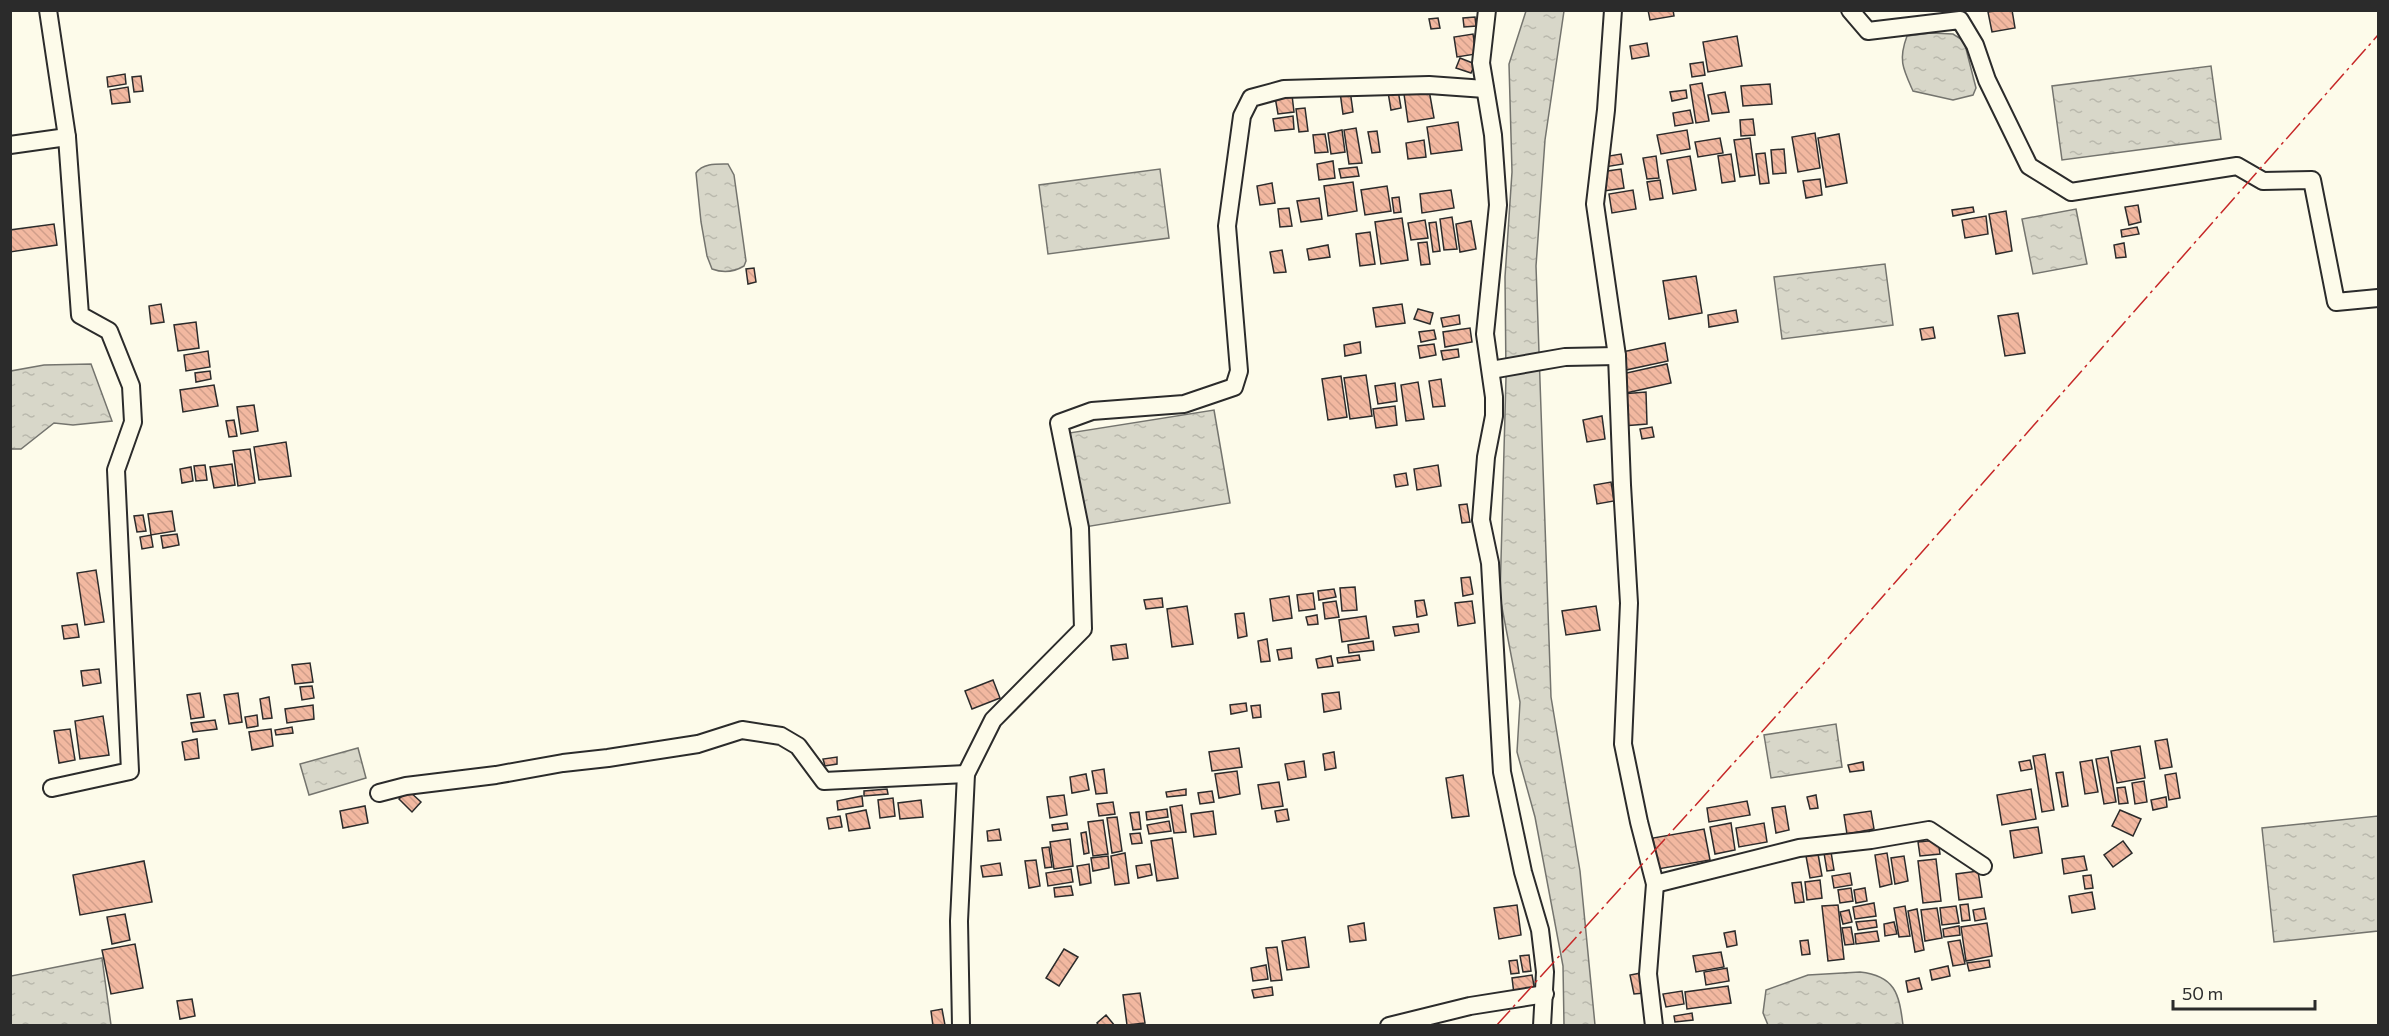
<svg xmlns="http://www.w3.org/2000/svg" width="2389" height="1036" font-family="Commissioner,sans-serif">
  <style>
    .water { fill: url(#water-ripples); stroke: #74746e; stroke-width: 1.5 }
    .building { fill: url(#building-back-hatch); stroke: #2b2b2b; stroke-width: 1.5 }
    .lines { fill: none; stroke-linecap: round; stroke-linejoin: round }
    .minor-casing { stroke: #2b2b2b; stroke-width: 20 }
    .minor { stroke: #fdfbea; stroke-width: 16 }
    .power { stroke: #c62828; stroke-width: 1.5; stroke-dasharray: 21 4.5 3 4.5; stroke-linecap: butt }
  </style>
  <defs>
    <pattern id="water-ripples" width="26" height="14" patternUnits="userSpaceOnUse" patternTransform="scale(1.5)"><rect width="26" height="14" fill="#d8d7c9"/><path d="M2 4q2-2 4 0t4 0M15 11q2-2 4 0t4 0" fill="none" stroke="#bab9ad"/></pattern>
    <pattern id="building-back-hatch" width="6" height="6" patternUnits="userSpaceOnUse" patternTransform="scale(1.5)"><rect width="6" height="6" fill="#f2b8a0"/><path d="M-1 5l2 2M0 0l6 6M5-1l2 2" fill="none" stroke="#d09e8a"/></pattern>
  </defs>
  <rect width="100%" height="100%" fill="#fdfbea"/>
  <g class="water">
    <polygon points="1526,11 1564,11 1545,140 1536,266 1551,697 1580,871 1595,1025 1564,1025 1563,966 1535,817 1517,752 1520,702 1500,597 1506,377 1505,277 1512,172 1509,64"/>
    <path d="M1931,33l22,1 11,7 12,47 -3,7 -20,5 -40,-9c-10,-22 -15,-31 -6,-55z"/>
    <polygon points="2211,66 2221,139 2062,160 2052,86"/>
    <path d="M728,164l6,11 12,86 -2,5c-10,6 -21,7 -32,3l-5,-13 -6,-34 -5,-49c7,-10 21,-9 32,-9z"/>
    <polygon points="1160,169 1169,238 1048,254 1039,185"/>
    <polygon points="2076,209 2087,264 2033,274 2022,219"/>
    <polygon points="1885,264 1893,325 1782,339 1774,277"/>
    <polygon points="91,364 112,421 73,425 54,423 21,449 11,449 11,371 44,365"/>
    <polygon points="1214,410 1230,503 1085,527 1069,433"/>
    <polygon points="1836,724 1842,767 1771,778 1764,735"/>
    <polygon points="358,748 366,778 309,795 300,764"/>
    <polygon points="2378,816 2378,931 2274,942 2262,828"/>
    <polygon points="102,958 111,1025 11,1025 11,976"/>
    <path d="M1860,972c35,4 39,21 43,53h-135l-5,-12 3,-23 42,-15z"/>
  </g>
  <g class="building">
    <polygon points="1648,10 1673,10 1674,16 1650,20"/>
    <polygon points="2000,10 2012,10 2015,28 1992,32 1988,12"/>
    <polygon points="1475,17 1476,26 1464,27 1463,18"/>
    <polygon points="1438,18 1440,28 1431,29 1429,19"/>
    <polygon points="1473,34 1476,54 1457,57 1454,37"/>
    <polygon points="1737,36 1742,66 1708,72 1703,42"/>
    <polygon points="1647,43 1649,56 1632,59 1630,46"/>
    <polygon points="1460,58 1475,64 1471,73 1456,68"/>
    <polygon points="1703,62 1705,75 1692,77 1690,64"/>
    <polygon points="125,74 126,84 108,87 107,77"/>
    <polygon points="141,76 143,91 134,92 132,77"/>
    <polygon points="1702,83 1709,121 1696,123 1690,85"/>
    <polygon points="1770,84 1772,104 1743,106 1741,86"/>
    <polygon points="128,87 130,102 112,104 110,90"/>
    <polygon points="1350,90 1353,112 1343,114 1340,92"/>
    <polygon points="1398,90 1401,108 1391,110 1388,92"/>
    <polygon points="1429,90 1434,118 1408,122 1404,94"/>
    <polygon points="1686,90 1687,98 1672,101 1670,92"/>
    <polygon points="1725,92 1729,112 1712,114 1708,95"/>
    <polygon points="1292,95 1294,112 1278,114 1275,97"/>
    <polygon points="1305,108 1308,131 1299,132 1296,109"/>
    <polygon points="1690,110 1693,123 1675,126 1673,113"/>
    <polygon points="1293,116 1294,129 1275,131 1273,119"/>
    <polygon points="1753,119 1755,135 1741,136 1740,120"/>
    <polygon points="1458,122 1462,150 1431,154 1427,127"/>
    <polygon points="1356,128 1362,163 1349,164 1344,130"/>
    <polygon points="1342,130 1345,152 1331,154 1328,133"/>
    <polygon points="1687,130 1690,149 1661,154 1657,135"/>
    <polygon points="1377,131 1380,152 1372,153 1368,132"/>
    <polygon points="1815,133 1820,168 1798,172 1792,137"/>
    <polygon points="1325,134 1328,152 1315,153 1313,135"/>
    <polygon points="1839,134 1847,183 1826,187 1818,138"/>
    <polygon points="1720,138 1723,153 1698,157 1695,142"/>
    <polygon points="1750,138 1755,175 1740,177 1734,140"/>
    <polygon points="1424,140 1426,157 1408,159 1406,143"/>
    <polygon points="1784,149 1786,173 1773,174 1771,150"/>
    <polygon points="1765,153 1769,183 1760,184 1756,154"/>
    <polygon points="1621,154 1623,164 1605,167 1603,157"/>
    <polygon points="1731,154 1735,181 1722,183 1718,156"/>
    <polygon points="1656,156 1659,178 1647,179 1643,158"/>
    <polygon points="1690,156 1696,190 1673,194 1667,160"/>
    <polygon points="1333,161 1335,178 1319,180 1317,164"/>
    <polygon points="1357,167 1359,176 1341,178 1339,169"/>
    <polygon points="1621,169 1624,188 1604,191 1601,172"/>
    <polygon points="1820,179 1822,195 1806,198 1803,181"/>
    <polygon points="1660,180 1663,198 1650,200 1647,182"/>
    <polygon points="1353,182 1357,211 1328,216 1324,186"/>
    <polygon points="1272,183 1275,203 1260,205 1257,186"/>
    <polygon points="1387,186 1391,211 1365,215 1361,190"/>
    <polygon points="1451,190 1454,208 1422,213 1420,194"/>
    <polygon points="1633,190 1636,209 1612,213 1609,194"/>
    <polygon points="1399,197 1401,212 1394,213 1392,198"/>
    <polygon points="1319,198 1322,219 1301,222 1297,201"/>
    <polygon points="2138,205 2141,222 2129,225 2125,207"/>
    <polygon points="1973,207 1974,212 1953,216 1952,210"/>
    <polygon points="1289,208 1292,226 1280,227 1278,209"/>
    <polygon points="2006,211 2012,251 1996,254 1989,214"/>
    <polygon points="1986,216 1988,234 1965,238 1962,220"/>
    <polygon points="1452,217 1457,249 1444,250 1440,219"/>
    <polygon points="1402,218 1408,260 1381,264 1375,222"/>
    <polygon points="1425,220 1428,238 1411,240 1408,223"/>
    <polygon points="1471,221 1476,249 1460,252 1456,224"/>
    <polygon points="1436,222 1440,251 1433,252 1429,223"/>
    <polygon points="54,224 57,245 10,252 10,230"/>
    <polygon points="2137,227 2139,234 2122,237 2121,230"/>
    <polygon points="1370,232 1375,264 1360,266 1356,234"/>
    <polygon points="1427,242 1430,264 1421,265 1418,243"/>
    <polygon points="2124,243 2126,257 2116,258 2114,245"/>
    <polygon points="1328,245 1330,257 1309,260 1307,249"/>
    <polygon points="1282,250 1286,272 1274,273 1270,252"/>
    <polygon points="754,268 756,282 748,284 746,269"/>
    <polygon points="1696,276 1702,313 1669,319 1663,281"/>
    <polygon points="161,304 164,322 151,324 149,306"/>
    <polygon points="1402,304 1405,323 1376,327 1373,308"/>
    <polygon points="1418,309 1433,313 1430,324 1414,319"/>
    <polygon points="1736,310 1738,322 1709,327 1708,315"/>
    <polygon points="2018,313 2025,353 2005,356 1998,316"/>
    <polygon points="1459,315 1460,324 1443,327 1441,318"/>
    <polygon points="196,322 199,348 178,351 174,325"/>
    <polygon points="1933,327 1935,338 1922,340 1920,329"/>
    <polygon points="1470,328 1472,342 1445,347 1443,332"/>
    <polygon points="1434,330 1436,339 1421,342 1419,332"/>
    <polygon points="1360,342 1361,353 1345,356 1344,345"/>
    <polygon points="1665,343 1668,361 1626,370 1622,352"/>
    <polygon points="1434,344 1436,355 1420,358 1418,346"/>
    <polygon points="1458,349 1459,357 1443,360 1441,351"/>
    <polygon points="208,351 210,367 186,371 184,355"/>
    <polygon points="1667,364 1671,383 1626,393 1622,374"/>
    <polygon points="210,371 211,379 196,382 195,373"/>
    <polygon points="1366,375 1372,416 1350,419 1344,378"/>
    <polygon points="1341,376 1347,417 1328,420 1322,379"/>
    <polygon points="1441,379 1445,406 1433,407 1429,381"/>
    <polygon points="1418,382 1424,419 1406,421 1401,385"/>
    <polygon points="1395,383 1397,401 1378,404 1375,386"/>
    <polygon points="214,385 218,406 183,412 180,390"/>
    <polygon points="1646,392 1647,424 1623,426 1621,394"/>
    <polygon points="254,405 258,431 241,434 237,407"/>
    <polygon points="1395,406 1397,425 1376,428 1373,409"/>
    <polygon points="1602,416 1605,439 1587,442 1583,420"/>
    <polygon points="234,420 237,436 229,437 226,421"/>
    <polygon points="1652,427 1654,437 1642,439 1640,429"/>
    <polygon points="286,442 291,476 259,480 254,447"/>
    <polygon points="250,449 255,483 238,486 233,451"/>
    <polygon points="232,464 235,485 214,488 210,467"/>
    <polygon points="205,465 207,480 196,481 194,466"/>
    <polygon points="1438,465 1441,486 1417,490 1414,469"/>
    <polygon points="191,467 193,481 182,483 180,469"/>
    <polygon points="1406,473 1408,485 1396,487 1394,475"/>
    <polygon points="1611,482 1614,501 1597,504 1594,485"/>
    <polygon points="1467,504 1470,522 1462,523 1459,505"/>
    <polygon points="172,511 175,531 151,535 148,514"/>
    <polygon points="143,515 146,531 137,532 134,516"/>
    <polygon points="177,534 179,545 163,548 161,536"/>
    <polygon points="151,535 153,547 142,549 140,537"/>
    <polygon points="96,570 104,622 85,625 77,573"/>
    <polygon points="1470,577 1473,594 1463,596 1461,578"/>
    <polygon points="1355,587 1357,610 1342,611 1340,588"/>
    <polygon points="1334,589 1336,597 1319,600 1318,591"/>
    <polygon points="1313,593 1315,609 1299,611 1297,595"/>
    <polygon points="1289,596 1292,618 1273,621 1270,599"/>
    <polygon points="1162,598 1163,607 1146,609 1144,600"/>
    <polygon points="1424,600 1427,615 1417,617 1415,601"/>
    <polygon points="1336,601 1339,617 1325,619 1323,603"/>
    <polygon points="1472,601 1475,623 1458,626 1455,603"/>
    <polygon points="1187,606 1193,644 1172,647 1167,609"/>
    <polygon points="1596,606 1600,630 1566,635 1562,611"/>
    <polygon points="1244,613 1247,636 1238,638 1235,614"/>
    <polygon points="1317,615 1318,624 1308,625 1306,617"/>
    <polygon points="1366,616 1369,638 1342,642 1339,620"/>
    <polygon points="77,624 79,637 64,639 62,626"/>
    <polygon points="1418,624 1419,632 1395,636 1393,627"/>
    <polygon points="1267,639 1270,661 1261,662 1258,641"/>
    <polygon points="1373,641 1374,650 1349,653 1348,645"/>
    <polygon points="1126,644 1128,658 1113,660 1111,646"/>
    <polygon points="1291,648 1292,658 1279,660 1277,650"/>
    <polygon points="1359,655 1360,660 1338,663 1337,658"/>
    <polygon points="1331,656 1333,666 1318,668 1316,659"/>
    <polygon points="310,663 313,682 295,684 292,665"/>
    <polygon points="99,669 101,683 83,686 81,671"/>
    <polygon points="993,680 1000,698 972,709 965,691"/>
    <polygon points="312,686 314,698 302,700 300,687"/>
    <polygon points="1339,692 1341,709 1324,712 1322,694"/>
    <polygon points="200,693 204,717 191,719 187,695"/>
    <polygon points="238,693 242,722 229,724 224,695"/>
    <polygon points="269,697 272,718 263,719 260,699"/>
    <polygon points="1246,703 1247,711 1231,714 1230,705"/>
    <polygon points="313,705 314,719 287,723 285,709"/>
    <polygon points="1260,705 1261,717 1253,718 1251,706"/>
    <polygon points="257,715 258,726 247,728 245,717"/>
    <polygon points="103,716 109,755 80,759 75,721"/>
    <polygon points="215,720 217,729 193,732 191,723"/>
    <polygon points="292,727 293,733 276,735 275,730"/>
    <polygon points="70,729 75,760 59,763 54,731"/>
    <polygon points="271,729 273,746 252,750 249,732"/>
    <polygon points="197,739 199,758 185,760 182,742"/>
    <polygon points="2167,739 2172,767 2160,769 2155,741"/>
    <polygon points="2140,746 2145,778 2117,783 2111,751"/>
    <polygon points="1239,748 1242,767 1212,771 1209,752"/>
    <polygon points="1334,752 1336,768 1325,770 1323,754"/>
    <polygon points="2045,754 2054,810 2042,812 2033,756"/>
    <polygon points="837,757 837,764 825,766 823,759"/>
    <polygon points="2108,757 2116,802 2104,804 2096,759"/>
    <polygon points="2030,760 2032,769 2021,771 2019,762"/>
    <polygon points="2092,760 2098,792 2085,794 2080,762"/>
    <polygon points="1304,761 1306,777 1288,780 1285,764"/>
    <polygon points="1863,762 1864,770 1850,772 1848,765"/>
    <polygon points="1104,769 1107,793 1096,794 1092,771"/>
    <polygon points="1237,771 1240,794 1219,798 1215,774"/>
    <polygon points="2063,772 2068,806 2062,807 2056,773"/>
    <polygon points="2176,773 2180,798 2169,800 2165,775"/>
    <polygon points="1086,774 1089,790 1072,793 1070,777"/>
    <polygon points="1463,775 1469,816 1452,818 1446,778"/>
    <polygon points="2144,781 2147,802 2135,804 2132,783"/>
    <polygon points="1279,782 1283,806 1262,809 1258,785"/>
    <polygon points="2125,787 2128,803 2119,804 2117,788"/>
    <polygon points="887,789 888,794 864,796 864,791"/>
    <polygon points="1186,789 1186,795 1167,797 1166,792"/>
    <polygon points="2031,789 2036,819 2002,825 1997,795"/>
    <polygon points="408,790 421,802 412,812 399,799"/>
    <polygon points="1212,791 1214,802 1200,804 1198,793"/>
    <polygon points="1064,795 1067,815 1050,818 1047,797"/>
    <polygon points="1816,795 1818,808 1810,809 1807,797"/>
    <polygon points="862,796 863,806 838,810 837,801"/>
    <polygon points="2166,797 2167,807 2153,810 2151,800"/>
    <polygon points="893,798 895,816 880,818 878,800"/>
    <polygon points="921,800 923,817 900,819 898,803"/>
    <polygon points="1747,801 1750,815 1709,822 1707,808"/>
    <polygon points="1113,802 1115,814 1099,816 1097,804"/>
    <polygon points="1182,805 1186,832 1174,833 1170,807"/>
    <polygon points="365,806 368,823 343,828 340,811"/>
    <polygon points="1785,806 1789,830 1776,833 1772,808"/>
    <polygon points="1167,809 1168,817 1147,820 1146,812"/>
    <polygon points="1287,809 1289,820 1277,822 1275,811"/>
    <polygon points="866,810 870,828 849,831 846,814"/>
    <polygon points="2120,810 2141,819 2133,836 2112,826"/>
    <polygon points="1213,811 1216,834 1194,837 1191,814"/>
    <polygon points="1871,811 1874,829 1847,834 1844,815"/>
    <polygon points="1139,812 1141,829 1133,830 1130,813"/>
    <polygon points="840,816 842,827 829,829 827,818"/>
    <polygon points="1117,817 1122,851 1112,853 1107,818"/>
    <polygon points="1103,820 1108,854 1093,856 1088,822"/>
    <polygon points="1169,821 1171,831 1149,834 1147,825"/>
    <polygon points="1067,823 1068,829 1053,831 1052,825"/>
    <polygon points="1731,823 1735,850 1715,854 1710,827"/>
    <polygon points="1764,823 1767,842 1739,847 1736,828"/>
    <polygon points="2038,827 2042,853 2014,858 2010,831"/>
    <polygon points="999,829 1001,840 988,841 987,831"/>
    <polygon points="1704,829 1710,860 1658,869 1653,838"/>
    <polygon points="1086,832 1089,853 1084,854 1081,833"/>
    <polygon points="1140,833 1142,843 1132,844 1130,834"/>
    <polygon points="1172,838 1178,878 1157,881 1151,841"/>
    <polygon points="1070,839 1073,866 1054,869 1050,842"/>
    <polygon points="1938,840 1940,854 1920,856 1918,842"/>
    <polygon points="2123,841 2132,853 2113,867 2104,855"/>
    <polygon points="1049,847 1052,867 1045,868 1042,848"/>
    <polygon points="1831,852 1834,870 1827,871 1824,853"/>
    <polygon points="1125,853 1129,883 1115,885 1111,856"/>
    <polygon points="1887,853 1892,884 1880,887 1875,855"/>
    <polygon points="1818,854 1822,876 1810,878 1806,856"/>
    <polygon points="1108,856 1109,868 1093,871 1091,858"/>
    <polygon points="1904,856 1908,881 1895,884 1891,858"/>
    <polygon points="2084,856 2087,870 2064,874 2062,859"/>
    <polygon points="1936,859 1941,901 1923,903 1918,861"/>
    <polygon points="1036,860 1040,886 1029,888 1025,861"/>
    <polygon points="144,861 152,902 80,915 73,875"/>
    <polygon points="1000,863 1002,875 983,877 981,866"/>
    <polygon points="1089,864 1091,883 1080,885 1077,866"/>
    <polygon points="1150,864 1152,875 1138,878 1136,866"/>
    <polygon points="1071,869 1073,882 1048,886 1046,873"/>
    <polygon points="1978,871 1982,897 1959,900 1956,874"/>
    <polygon points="1850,873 1852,885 1834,888 1832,876"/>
    <polygon points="2091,875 2093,888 2085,889 2083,876"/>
    <polygon points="1820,880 1822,898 1807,900 1805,882"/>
    <polygon points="1801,882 1804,902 1795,903 1792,883"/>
    <polygon points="1071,886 1073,895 1055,897 1054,888"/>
    <polygon points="1851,888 1853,901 1840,903 1838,890"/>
    <polygon points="1865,888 1867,901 1856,903 1854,890"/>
    <polygon points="2092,892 2095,909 2072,913 2069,896"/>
    <polygon points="1874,903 1876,916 1855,919 1853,907"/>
    <polygon points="1968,904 1970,920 1962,921 1960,905"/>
    <polygon points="1517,905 1521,935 1499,939 1494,908"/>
    <polygon points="1838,905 1844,959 1828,961 1822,906"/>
    <polygon points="1905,906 1910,936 1899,937 1894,908"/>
    <polygon points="1956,906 1959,923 1942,925 1940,908"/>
    <polygon points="1937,908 1942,938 1925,941 1921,910"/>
    <polygon points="1984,908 1986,919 1975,921 1973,910"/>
    <polygon points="1917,909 1924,950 1915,952 1908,911"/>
    <polygon points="1849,910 1852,922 1843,924 1840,912"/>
    <polygon points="125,914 130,940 112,944 107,917"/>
    <polygon points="1876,920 1877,927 1858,930 1856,922"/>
    <polygon points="1894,922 1897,934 1885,936 1884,924"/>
    <polygon points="1364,923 1366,940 1350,942 1348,926"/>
    <polygon points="1987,923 1992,956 1966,961 1961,927"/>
    <polygon points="1959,926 1960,935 1944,937 1943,929"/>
    <polygon points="1851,927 1854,944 1845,945 1842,928"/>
    <polygon points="1735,931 1737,945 1727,947 1724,933"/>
    <polygon points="1877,931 1879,941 1856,944 1855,934"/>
    <polygon points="1305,937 1309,967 1287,970 1282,941"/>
    <polygon points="1808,940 1810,954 1802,955 1800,941"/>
    <polygon points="1960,940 1965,964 1953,966 1948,942"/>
    <polygon points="135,944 143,988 111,994 102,950"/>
    <polygon points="1277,947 1282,980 1271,981 1266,948"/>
    <polygon points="1064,949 1078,957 1059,986 1046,978"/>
    <polygon points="1721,952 1724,967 1696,972 1693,956"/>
    <polygon points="1529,955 1531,971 1523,972 1520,956"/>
    <polygon points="1517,960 1519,973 1511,974 1509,961"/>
    <polygon points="1989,960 1990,967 1969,971 1967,963"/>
    <polygon points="1266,965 1268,979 1253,981 1251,968"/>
    <polygon points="1948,966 1950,976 1932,980 1930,970"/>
    <polygon points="1727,968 1729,981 1706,985 1704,972"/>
    <polygon points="1641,973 1644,993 1634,994 1630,975"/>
    <polygon points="1532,975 1535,991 1514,994 1512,978"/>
    <polygon points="1919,978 1922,989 1908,992 1906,981"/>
    <polygon points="1728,986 1731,1003 1687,1009 1685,992"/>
    <polygon points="1272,987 1273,995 1254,998 1252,990"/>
    <polygon points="1682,991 1684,1004 1666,1007 1663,994"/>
    <polygon points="1140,993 1145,1023 1127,1025 1123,995"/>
    <polygon points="192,999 195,1016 180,1019 177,1001"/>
    <polygon points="942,1009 945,1025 933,1026 931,1011"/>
    <polygon points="1692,1013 1693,1020 1675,1022 1674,1016"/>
    <polygon points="1106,1015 1115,1026 1099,1026 1097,1023"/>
  </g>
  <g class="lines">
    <g class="minor-casing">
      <g id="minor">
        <polyline points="48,10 67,137 80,315 109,331 131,386 133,422 116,470 130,771 52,788"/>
        <polyline points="1487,10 1481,63 1493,135 1498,205 1485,334 1494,397 1494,416 1486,457 1481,520 1490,563 1502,772 1523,872 1540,930 1545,972 1542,1026"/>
        <polyline points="1613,10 1606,110 1595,204 1617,356 1622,485 1629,603 1623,744 1639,822 1655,884 1648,974 1654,1026"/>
        <polyline points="1850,10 1868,31 1960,20 1975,45 1987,80 2029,166 2071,192 2237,166 2263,181 2312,180 2336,302 2378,298"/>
        <polyline points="10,145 67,137"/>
        <polyline points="1491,370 1565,357 1617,356"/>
        <polyline points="379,793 406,786 496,775 563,763 608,758 698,744 742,730 781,736 798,746 824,781 966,774"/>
        <polyline points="1655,884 1799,848 1871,840 1929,830 1983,866"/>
        <polyline points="961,1026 959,921 966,774 993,720 1083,629 1080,528 1059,423 1092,411 1184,404 1234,387 1239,371 1227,226 1242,116 1251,98 1284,89 1429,85 1485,89"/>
        <polyline points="1389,1026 1470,1006 1545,994"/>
      </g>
    </g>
    <use href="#minor" class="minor"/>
    <polyline class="power" points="1496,1026 1824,663 2378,35"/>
  </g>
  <rect width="2389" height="1036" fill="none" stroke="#2b2b2b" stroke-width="24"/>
  <path d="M2173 1000v9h142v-9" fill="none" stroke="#2b2b2b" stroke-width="3"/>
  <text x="2182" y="1000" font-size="18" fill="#2b2b2b" stroke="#fdfbea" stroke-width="4.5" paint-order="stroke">50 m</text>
</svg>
